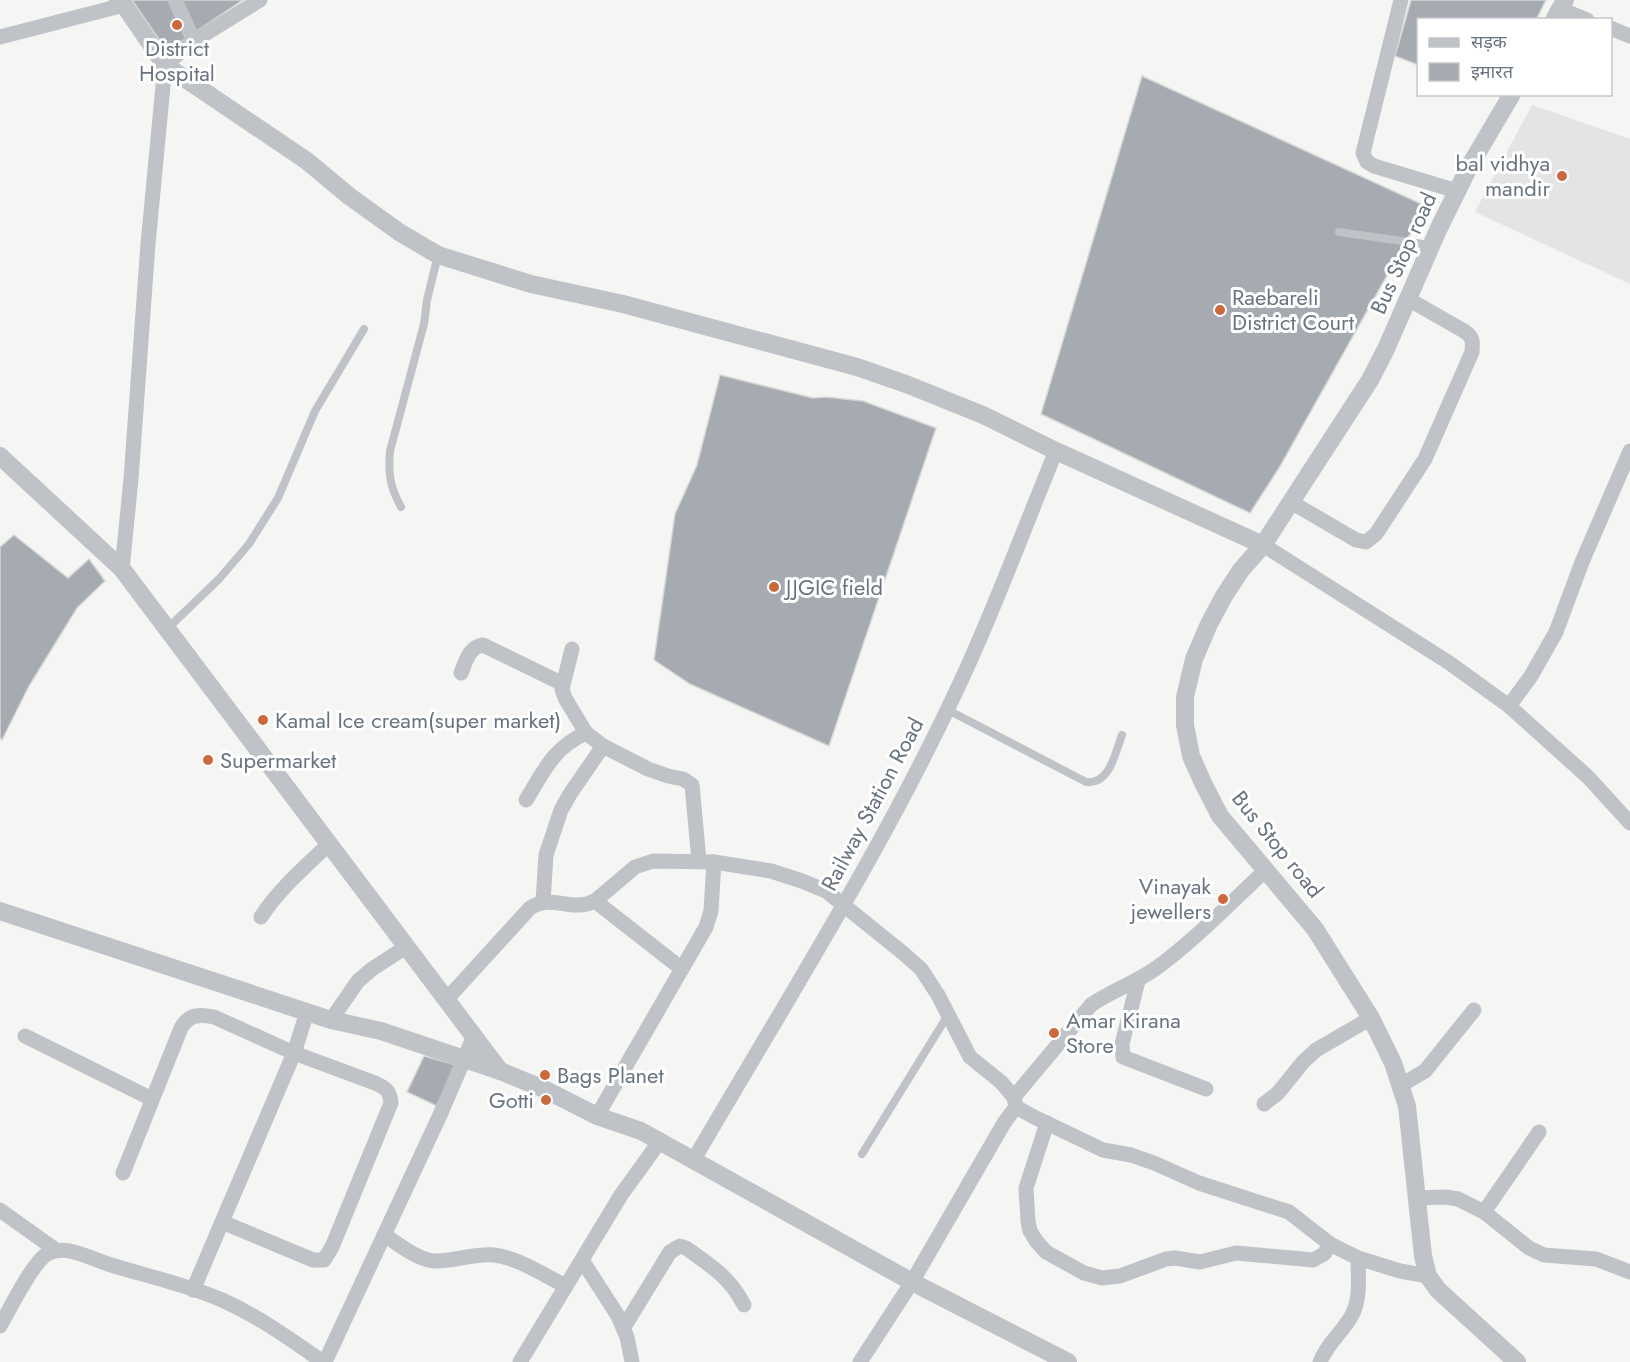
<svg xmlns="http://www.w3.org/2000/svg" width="1630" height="1362" font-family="Jost,'Noto Sans Devanagari',sans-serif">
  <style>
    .built { fill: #e3e4e3 }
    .building { fill: #a5abb1; stroke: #d7d7d5; stroke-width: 1.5 }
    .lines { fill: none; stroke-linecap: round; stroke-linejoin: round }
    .service { stroke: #bfc2c6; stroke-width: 8 }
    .minor { stroke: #bfc2c6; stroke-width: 15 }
    .tertiary { stroke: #bfc2c6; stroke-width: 18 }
    .poi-dot { fill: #cb683d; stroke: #fff; stroke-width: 2 }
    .labels { text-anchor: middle; stroke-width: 6; stroke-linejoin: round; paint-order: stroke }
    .poi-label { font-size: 22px; fill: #687480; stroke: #fff; text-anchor: start }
    .street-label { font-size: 22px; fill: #687480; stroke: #fff }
  </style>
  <rect width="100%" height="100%" fill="#f5f5f3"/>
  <polygon class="built" points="1532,105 1630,139 1630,284 1475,212"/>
  <g class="building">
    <polygon points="132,0 243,0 167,51"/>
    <polygon points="1411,0 1546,0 1536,20 1418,20 1418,65 1395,56"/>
    <polygon points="1142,76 1426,206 1279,468 1250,513 1041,414"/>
    <polygon points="720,375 813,398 826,397 863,401 936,428 829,746 690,684 654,660 675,514 697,465"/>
    <polygon points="14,535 68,578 89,559 105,581 77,608 29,686 2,740 0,738 0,547"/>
    <polygon points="424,1056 456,1065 439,1107 407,1092"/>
  </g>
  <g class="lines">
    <g class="service">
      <polyline points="1339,232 1430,245"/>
      <path d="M401,507c-11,-20 -13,-33 -11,-56l34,-127 3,-24 11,-45"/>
      <polyline points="167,629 219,579 249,544 278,498 315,411 364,329"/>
      <path d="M946,709l140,73c24,3 29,-29 36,-47"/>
      <polyline points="862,1154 948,1015"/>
    </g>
    <g class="minor">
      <polyline points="175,0 194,41"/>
      <polyline points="1401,0 1363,153 1367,162 1374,166 1457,191"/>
      <polyline points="1560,9 1587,20"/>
      <polyline points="1610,28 1630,36"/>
      <polyline points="0,37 124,5"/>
      <path d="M1291,502l65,38 10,2 10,-8 49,-75 47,-107c1,-11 1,-15 -8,-21l-56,-32"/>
      <polyline points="1263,545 1448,662 1509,706 1588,777 1630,823"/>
      <polyline points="122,569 131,479 148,244 165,65 194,41 260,0"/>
      <polyline points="572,649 562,689 565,698 586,733 603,746 648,769 668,776 683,779 692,785 699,861"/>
      <path d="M461,673c5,-12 8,-26 22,-28l80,39"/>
      <polyline points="1509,706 1531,676 1556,632 1582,562 1630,451"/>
      <path d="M526,800c18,-29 27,-52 60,-67"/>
      <polyline points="595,901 682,969"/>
      <polyline points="543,902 546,855 561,810 570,794 603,746"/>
      <path d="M261,917c18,-28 44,-50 68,-73"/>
      <polyline points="1138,981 1122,1044 1123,1057 1206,1089"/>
      <path d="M446,1000l84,-92c23,-15 40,5 65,-7l40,-34 18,-6 61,1 57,9 31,10 24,10 77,62 18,16 17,26 32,62 31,25 13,15 2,10"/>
      <polyline points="331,1020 358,981 372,969 406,947"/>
      <polyline points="25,1036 152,1099"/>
      <polyline points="1401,1085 1425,1071 1474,1010"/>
      <path d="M1014,1097l77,-92c20,-14 44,-22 64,-36 40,-29 75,-66 111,-99"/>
      <polyline points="1264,1104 1278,1093 1303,1062 1316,1050 1371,1018"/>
      <polyline points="597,1116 706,927 711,911 714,862"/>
      <polyline points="1047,1123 1026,1188 1028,1221 1030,1231 1037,1242 1046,1252 1084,1273 1102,1278 1120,1276 1166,1259 1175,1258 1200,1262 1236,1253 1313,1260 1324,1254 1330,1244"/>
      <path d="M693,1161c96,-165 199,-326 277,-500 31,-69 57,-140 86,-210"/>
      <path d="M123,1173l58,-145c8,-14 19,-14 33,-11l80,36 81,30c11,5 15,8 16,20l-59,144 -8,13h-11l-91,-38"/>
      <polyline points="1416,1198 1446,1197 1458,1199 1484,1212 1529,1248 1544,1255 1596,1259 1630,1272"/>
      <polyline points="0,1210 56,1250"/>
      <polyline points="1484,1212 1539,1132"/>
      <path d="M384,1235c15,9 32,24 50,26 19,1 40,-8 60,-6 25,3 49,20 72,31"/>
      <polyline points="582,1260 618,1316 627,1337 632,1362"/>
      <polyline points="193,1290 294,1053 307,1012"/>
      <path d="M0,1326c10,-17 32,-63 47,-72 18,-11 44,5 61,10 38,12 77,20 114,36 36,16 68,39 101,62"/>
      <path d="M624,1327l46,-75 10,-6 6,2c25,18 44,29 58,57"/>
      <polyline points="325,1362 440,1115 474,1036"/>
      <polyline points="520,1362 621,1195 660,1141"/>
      <polyline points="860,1362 912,1282 1004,1123 1016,1107 1034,1117 1103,1150 1131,1155 1154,1163 1199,1183 1289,1212 1330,1244 1358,1258 1400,1271 1428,1276"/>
      <path d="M1320,1362c8,-20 23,-30 32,-47 9,-17 6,-39 6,-57"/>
    </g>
    <g class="tertiary">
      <polyline points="118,0 124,5 165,65 307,161 349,196 399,232 438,255 531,284 623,304 857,367 906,384 983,415 1056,451 1263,545"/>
      <polyline points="1554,20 1565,0"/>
      <polyline points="1512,94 1469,167 1438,230 1386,349 1370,380 1263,545 1241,570 1224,596 1209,624 1194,659 1185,697 1185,725 1191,756 1203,783 1220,816 1315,929 1371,1018 1393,1063 1407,1106 1423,1256 1428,1276 1438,1290 1517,1362"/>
      <polyline points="0,456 122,569 500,1071 544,1089 597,1116 641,1131 912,1282 1068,1362"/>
      <polyline points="0,911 331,1020 381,1031 500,1071"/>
    </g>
  </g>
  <g class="poi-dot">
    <circle cx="177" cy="25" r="6"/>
    <circle cx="1562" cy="176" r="6"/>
    <circle cx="1220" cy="310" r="6"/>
    <circle cx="774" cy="587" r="6"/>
    <circle cx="263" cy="720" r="6"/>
    <circle cx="208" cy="760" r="6"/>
    <circle cx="1223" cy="899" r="6"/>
    <circle cx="1054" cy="1033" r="6"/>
    <circle cx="545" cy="1075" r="6"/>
    <circle cx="546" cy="1100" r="6"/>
  </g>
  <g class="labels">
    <g class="poi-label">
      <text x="177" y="56" text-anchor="middle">District<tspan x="177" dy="25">Hospital</tspan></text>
      <text x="1550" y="171" text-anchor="end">bal vidhya<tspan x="1550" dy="25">mandir</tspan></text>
      <text x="1232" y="305">Raebareli<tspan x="1232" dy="25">District Court</tspan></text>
      <text x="786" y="595">JJGIC field</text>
      <text x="275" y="728">Kamal Ice cream(super market)</text>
      <text x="220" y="768">Supermarket</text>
      <text x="1211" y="894" text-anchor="end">Vinayak<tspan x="1211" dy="25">jewellers</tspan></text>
      <text x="1066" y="1028">Amar Kirana<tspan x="1066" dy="25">Store</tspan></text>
      <text x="557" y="1083">Bags Planet</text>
      <text x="534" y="1108" text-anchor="end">Gotti</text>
    </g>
    <g class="street-label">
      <text transform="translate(1403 253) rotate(-66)" y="8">Bus Stop road</text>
      <text transform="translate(872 804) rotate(-62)" y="8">Railway Station Road</text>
      <text transform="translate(1278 844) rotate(51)" y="8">Bus Stop road</text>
    </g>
  </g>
  <rect x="1417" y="18" width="195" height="78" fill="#ffffff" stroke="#c3c7cc" stroke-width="1.5"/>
  <rect x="1429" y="38" width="30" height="9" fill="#bfc2c6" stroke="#c3c7cc" stroke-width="1.5"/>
  <text x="1471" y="48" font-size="18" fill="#687480">सड़क</text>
  <rect x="1429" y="63" width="30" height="18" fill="#a5abb1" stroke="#c3c7cc" stroke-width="1.5"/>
  <text x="1471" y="78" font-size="18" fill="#687480">इमारत</text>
</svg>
